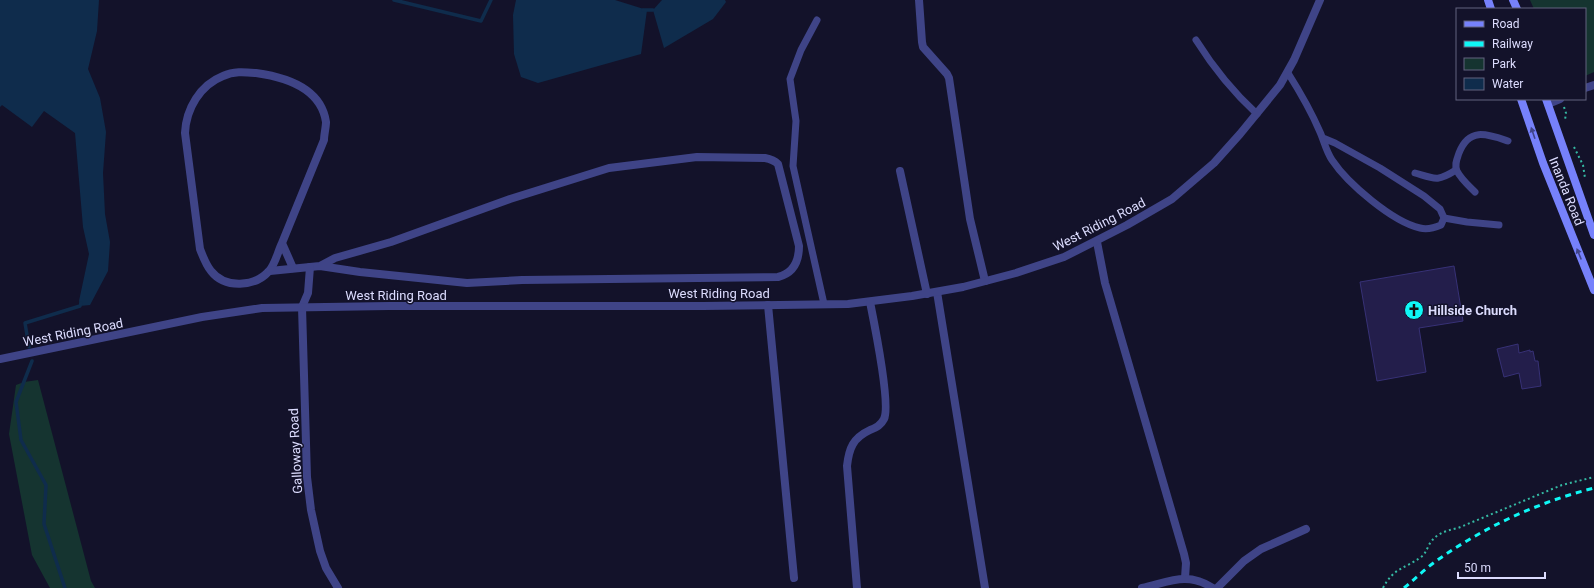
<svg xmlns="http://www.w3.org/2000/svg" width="1594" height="588" font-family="Roboto,sans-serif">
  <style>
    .green { fill: #153430 }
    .water { fill: #0f2c4c }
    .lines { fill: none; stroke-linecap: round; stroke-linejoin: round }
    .stream { stroke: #0f2c4c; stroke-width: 3.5 }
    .building { fill: #231e4b; stroke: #373176 }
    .path { stroke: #35b9a3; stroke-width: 2; stroke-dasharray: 2 3; stroke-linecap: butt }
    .service { stroke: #3f4487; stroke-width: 7 }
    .minor { stroke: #3f4487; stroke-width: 8 }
    .secondary { stroke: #7681fb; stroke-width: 8 }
    .rail { stroke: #0ff7f6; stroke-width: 3; stroke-dasharray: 6 5; stroke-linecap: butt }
    .oneway { fill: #404488 }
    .labels { text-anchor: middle; stroke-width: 3; stroke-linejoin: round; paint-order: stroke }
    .street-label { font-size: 13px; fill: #dcdcfe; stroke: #13122a }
    .poi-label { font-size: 13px; font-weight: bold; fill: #dcdcfe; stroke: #13122a; text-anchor: start }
  </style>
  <rect width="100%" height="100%" fill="#13122a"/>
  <g class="green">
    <polygon points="1530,0 1594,0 1594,72 1585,76 1585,9 1534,9"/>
    <polygon points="38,380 91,581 95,588 50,588 32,555 9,434 16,385 24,382"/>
  </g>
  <g class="water">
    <polygon points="0,0 99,0 97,31 88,69 100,98 106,132 103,173 105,214 110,242 108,271 90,305 80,306 79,301 89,254 83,227 75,133 44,111 32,127 2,105 0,107"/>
    <polygon points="516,0 615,0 647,10 641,54 538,83 521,77 514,54 513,15"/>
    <polygon points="662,0 725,0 726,2 713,19 664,48 653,10"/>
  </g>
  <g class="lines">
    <g class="stream">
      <polyline points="394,0 481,21 491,0"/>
      <polyline points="643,10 653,10"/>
      <polyline points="29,347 25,323 80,306 81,303"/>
      <polyline points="32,361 16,402 21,440 46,485 44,524 65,588"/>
    </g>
  </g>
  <g class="building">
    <polygon points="1454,266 1463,321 1419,328 1426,372 1377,381 1360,282"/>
    <polygon points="1518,344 1519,353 1530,350 1530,352 1533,351 1535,361 1538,361 1541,386 1522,389 1519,373 1504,377 1497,349"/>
  </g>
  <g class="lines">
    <g class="path">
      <polyline points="1564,107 1566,113 1565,120"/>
      <polyline points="1574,147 1583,165 1585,178"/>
      <path d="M1383,588c11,-21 22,-19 38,-31 4,-3 5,-6 7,-10 6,-13 17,-16 30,-19l104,-43 32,-8"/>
    </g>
    <g class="service">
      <polyline points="817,20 801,50 790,79 796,121 793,166 824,304"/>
      <path d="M1196,40c17,27 37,52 61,74"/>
      <path d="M1288,73c12,19 23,38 32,59 4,9 6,19 12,28 16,24 61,62 88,68 8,2 14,0 21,-3l3,-7 -4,-9 -16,-13 -44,-28 -45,-25 -12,-5"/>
      <path d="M1415,173c20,6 22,9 41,-3"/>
      <path d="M1475,192c-6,-6 -14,-13 -18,-21 -3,-6 0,-12 2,-18 10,-26 28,-19 49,-12"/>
      <polyline points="1444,218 1467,222 1499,225"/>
    </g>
    <g class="minor">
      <polyline points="919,0 922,42 923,47 947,74 949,78 970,219 985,281"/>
      <polyline points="1585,88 1594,85"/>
      <polyline points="1548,104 1560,99"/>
      <polyline points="900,171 927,294"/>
      <polyline points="1097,242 1105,283 1184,554 1186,563 1185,578"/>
      <path d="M282,243c-4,8 -7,22 -13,28 -14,16 -44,18 -58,0 -5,-6 -8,-14 -11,-22l-15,-116c1,-24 15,-48 38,-57 11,-5 21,-4 33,-3 29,4 65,15 70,49 0,5 -2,13 -2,18l-42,103 11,25"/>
      <path d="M310,267l10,-1 40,6 107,11 55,-3 256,-3c16,-4 21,-16 21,-31l-21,-82c-4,-4 -8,-5 -13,-6l-68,-1 -88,11 -99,31 -119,43 -56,16 -15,8"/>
      <polyline points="270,271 310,267 308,293 302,307 307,477 311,510 320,551 326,568 338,588"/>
      <polyline points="937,292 985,588"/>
      <polyline points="768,305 794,578"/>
      <polyline points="0,359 202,317 262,308 389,306 703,306 848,304 912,296 963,287 1016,273 1064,257 1127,225 1172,199 1214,163 1240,134 1280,85 1294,60 1320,0"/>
      <path d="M857,588l-10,-122c2,-18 6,-28 23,-36 6,-2 11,-5 14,-11 7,-14 -10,-97 -14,-117"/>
      <path d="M1142,588c27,-6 45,-17 71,0"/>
      <polyline points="1217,588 1244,561 1261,549 1306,529"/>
    </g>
    <g class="secondary">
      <polyline points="1488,0 1491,9"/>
      <polyline points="1513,0 1517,9"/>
      <polyline points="1521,99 1543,163 1594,290"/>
      <polyline points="1546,99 1594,235"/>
    </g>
    <path class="rail" d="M1404,588c12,-10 23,-21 35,-29 47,-33 100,-57 155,-71"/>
  </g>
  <defs><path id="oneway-solid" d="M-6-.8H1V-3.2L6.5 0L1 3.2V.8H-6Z"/></defs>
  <g class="oneway">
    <use href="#oneway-solid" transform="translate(1533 133) rotate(-109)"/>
    <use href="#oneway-solid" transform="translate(1579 254) rotate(-112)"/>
  </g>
  <defs>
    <g id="church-disc" transform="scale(1)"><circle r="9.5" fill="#0ff7f6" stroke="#13122a"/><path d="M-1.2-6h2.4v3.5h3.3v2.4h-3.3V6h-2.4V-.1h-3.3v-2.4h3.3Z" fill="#111"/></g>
  </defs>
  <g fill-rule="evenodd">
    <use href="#church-disc" x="1414" y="310"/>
  </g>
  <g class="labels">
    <g class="street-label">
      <text transform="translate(1567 191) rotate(68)" y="5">Inanda Road</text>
      <text transform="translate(1099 224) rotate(-27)" y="5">West Riding Road</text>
      <text x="719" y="298">West Riding Road</text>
      <text x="396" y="300">West Riding Road</text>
      <text transform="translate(73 332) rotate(-11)" y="5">West Riding Road</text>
      <text transform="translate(295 451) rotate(-93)" y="5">Galloway Road</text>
    </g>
    <g class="poi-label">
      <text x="1428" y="315">Hillside Church</text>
    </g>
  </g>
  <rect x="1456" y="8" width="130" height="92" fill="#13122a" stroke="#63637f"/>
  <rect x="1464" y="21" width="20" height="6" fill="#7681fb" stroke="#63637f"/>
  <text x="1492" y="28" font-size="12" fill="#dcdcfe">Road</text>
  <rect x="1464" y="41" width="20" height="6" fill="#0ff7f6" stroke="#63637f"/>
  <text x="1492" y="48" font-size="12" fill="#dcdcfe">Railway</text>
  <rect x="1464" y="58" width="20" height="12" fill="#153430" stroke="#63637f"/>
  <text x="1492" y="68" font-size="12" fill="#dcdcfe">Park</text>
  <rect x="1464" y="78" width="20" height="12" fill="#0f2c4c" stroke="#63637f"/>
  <text x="1492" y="88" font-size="12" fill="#dcdcfe">Water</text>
  <path d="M1458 572v6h87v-6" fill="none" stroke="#dcdcfe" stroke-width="2"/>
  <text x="1464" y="572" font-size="12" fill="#dcdcfe" stroke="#13122a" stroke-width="3" paint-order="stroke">50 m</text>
</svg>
